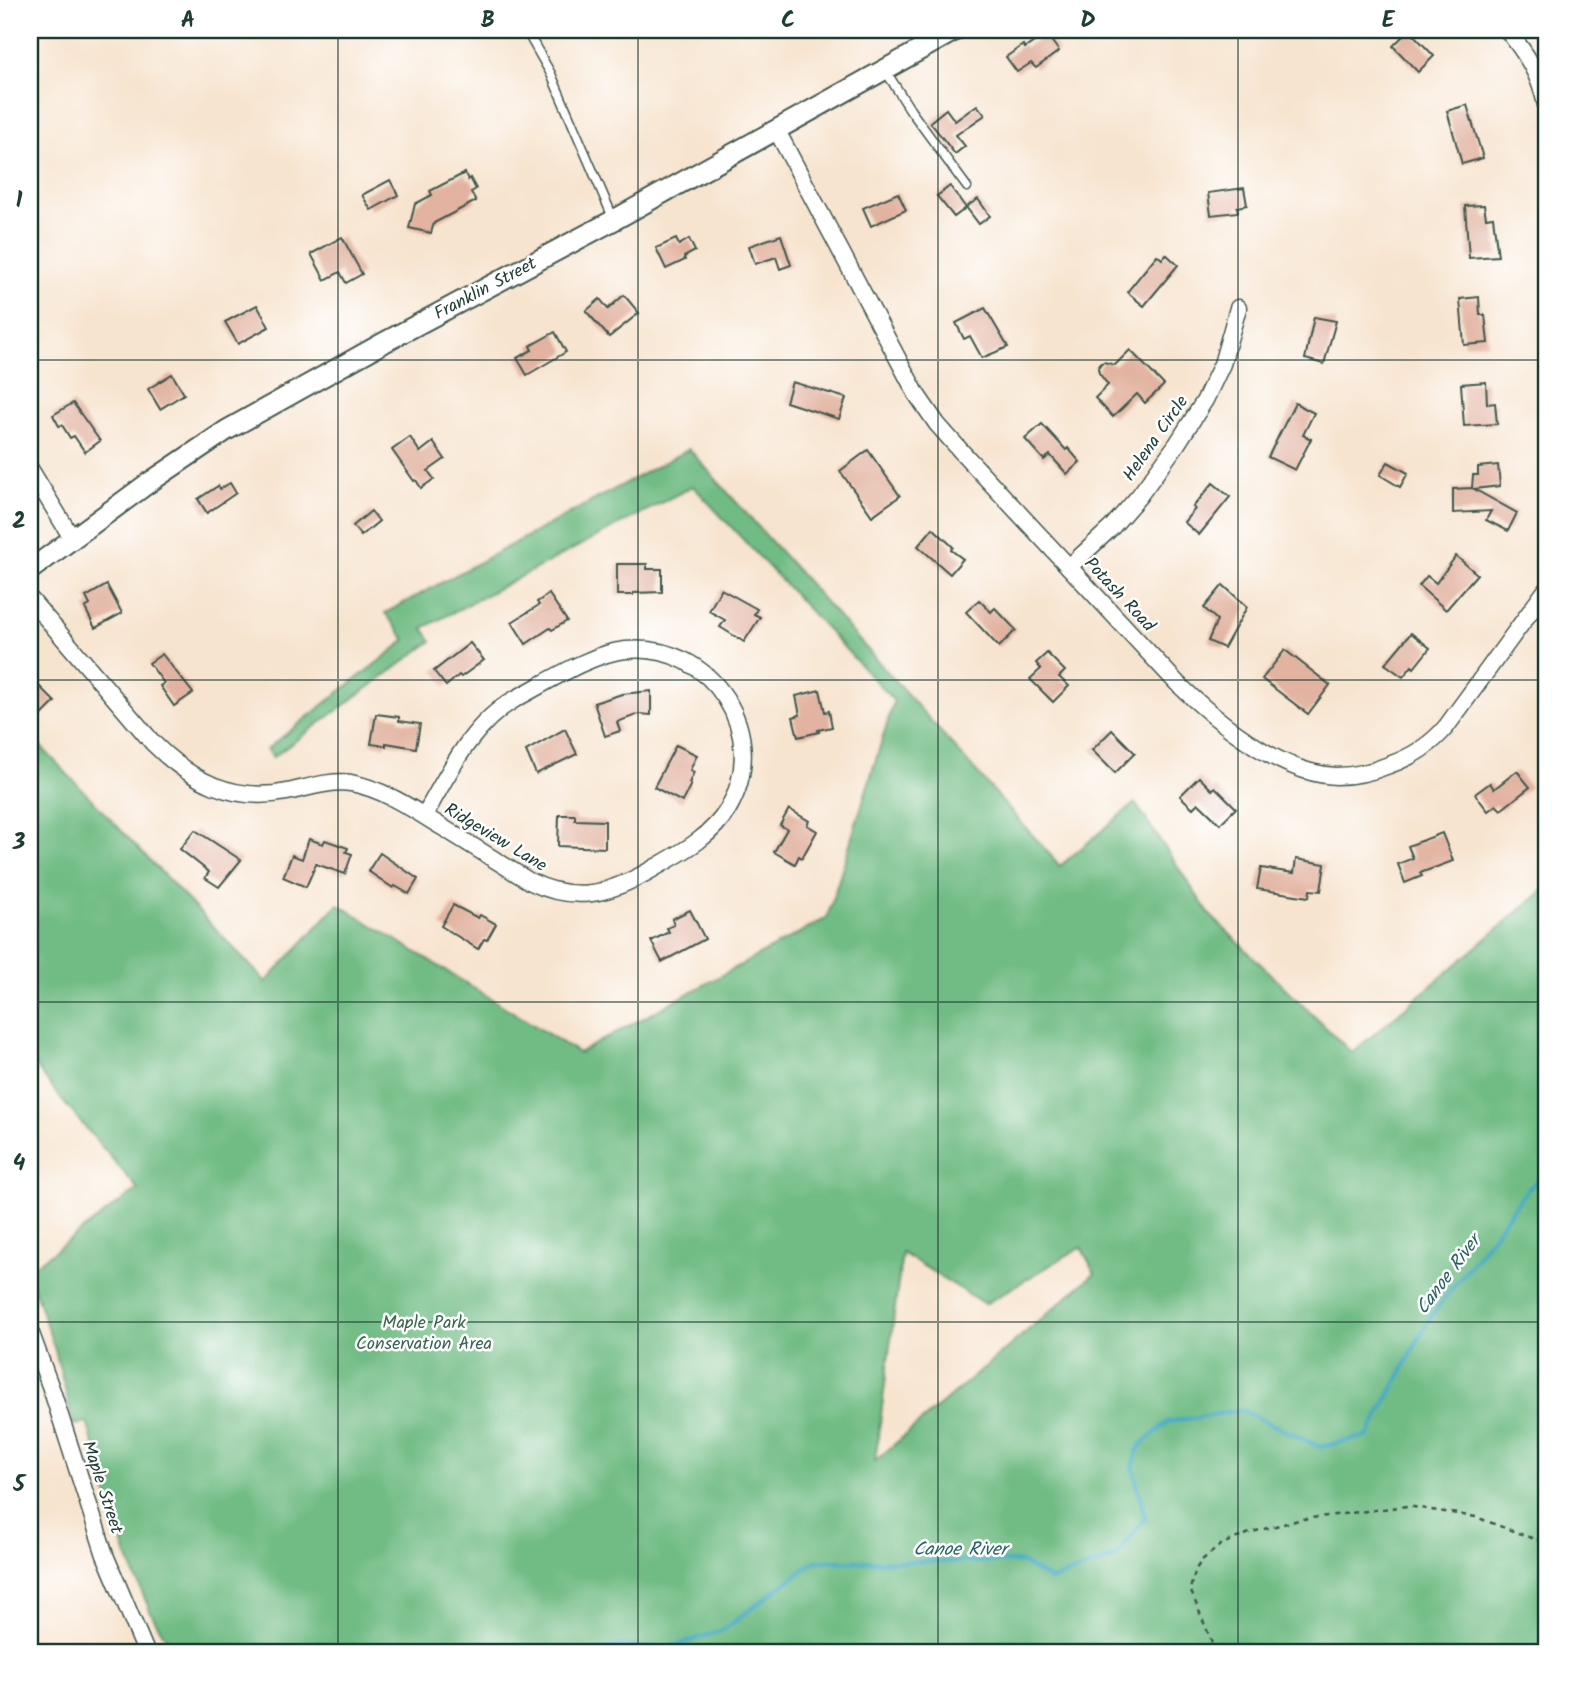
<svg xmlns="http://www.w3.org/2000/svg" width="1576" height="1682" font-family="Kalam,sans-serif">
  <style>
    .forest { fill: #71bc84; stroke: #487c5c; stroke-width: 2; fill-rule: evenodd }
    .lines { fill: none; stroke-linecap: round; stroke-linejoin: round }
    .stream { stroke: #3fa9bf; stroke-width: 4.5 }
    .building { fill: #e2b3a0 }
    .service-casing { stroke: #3f564b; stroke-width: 11 }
    .minor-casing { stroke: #3f564b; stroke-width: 19 }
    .tertiary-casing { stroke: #3f564b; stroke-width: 23 }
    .path { stroke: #3f564b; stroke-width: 2.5; stroke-dasharray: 5 5; stroke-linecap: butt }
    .service { stroke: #fff; stroke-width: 8 }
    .minor { stroke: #fff; stroke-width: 16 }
    .tertiary { stroke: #fff; stroke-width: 19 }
    .grid { fill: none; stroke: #1f3d34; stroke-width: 2; stroke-opacity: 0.55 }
    .labels { text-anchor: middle; stroke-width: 5; stroke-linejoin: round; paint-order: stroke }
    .street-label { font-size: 18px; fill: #1f3d34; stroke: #fff }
    .park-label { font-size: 18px; fill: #3a654e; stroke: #fff }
    .water-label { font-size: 19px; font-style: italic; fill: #2a6365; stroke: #fff }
    .neatline { fill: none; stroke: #1f3d34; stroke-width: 2.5 }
    .grid-label { font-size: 23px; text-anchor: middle; font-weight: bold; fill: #1f3d34 }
  </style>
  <rect width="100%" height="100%" fill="#fff"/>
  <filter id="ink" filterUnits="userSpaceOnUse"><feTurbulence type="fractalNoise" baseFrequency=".0143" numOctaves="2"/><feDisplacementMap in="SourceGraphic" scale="14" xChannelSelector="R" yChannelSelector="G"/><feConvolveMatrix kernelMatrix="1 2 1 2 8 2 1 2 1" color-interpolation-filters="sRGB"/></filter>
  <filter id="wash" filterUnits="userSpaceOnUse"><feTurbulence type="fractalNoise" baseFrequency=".00686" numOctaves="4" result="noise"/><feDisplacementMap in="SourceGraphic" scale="28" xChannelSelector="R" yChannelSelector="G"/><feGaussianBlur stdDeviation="1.57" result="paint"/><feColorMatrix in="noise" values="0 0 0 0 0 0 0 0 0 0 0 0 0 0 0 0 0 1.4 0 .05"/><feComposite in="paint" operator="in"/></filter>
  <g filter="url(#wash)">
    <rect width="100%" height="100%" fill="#f7e4cf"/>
    <path class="forest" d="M689,449l371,417 75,-63 75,112 142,138 194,-165v764h-1372l-23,-39 -21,-49 -12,-33 -31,-109 -13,3 -19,-75 -25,-73v-8l108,-80 -76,-89 -32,-41v-324l236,247 72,-78 241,149 248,-135 67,-217 -201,-215 -270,142 9,13 -159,116 -6,-8 139,-109 -21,-27zM1081,1247l14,26 -220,188 27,-208 83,51z"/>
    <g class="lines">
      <polyline class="stream" points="595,1652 622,1645 665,1649 723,1630 815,1561 1021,1562 1051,1580 1116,1557 1145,1518 1133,1466 1139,1447 1168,1422 1241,1410 1320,1447 1368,1436 1429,1319 1528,1189 1546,1174"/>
    </g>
    <g id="blocks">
      <g class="building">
        <polygon points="1409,30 1434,56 1418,72 1393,46"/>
        <polygon points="1046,34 1059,51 1036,68 1031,63 1017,72 1006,57 1023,45 1025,48"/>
        <polygon points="977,105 985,115 956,135 965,146 955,154 930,122 946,109 955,121"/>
        <polygon points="1467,105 1483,158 1462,164 1447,111"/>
        <polygon points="465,173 468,180 470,178 476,189 471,192 476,201 434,223 431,233 409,228 415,204 432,195 430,191"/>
        <polygon points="390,180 398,195 371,210 362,195"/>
        <polygon points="950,186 966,208 954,217 937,196"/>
        <polygon points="1244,188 1247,205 1237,207 1238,212 1211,215 1208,193"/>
        <polygon points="898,193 906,210 871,226 863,208"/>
        <polygon points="978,199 990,216 979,224 966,207"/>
        <polygon points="1484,205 1486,218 1493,217 1498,256 1469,258 1465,206"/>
        <polygon points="781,235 791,265 780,269 776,257 755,264 749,246"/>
        <polygon points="342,237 362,274 346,283 340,272 325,280 311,254"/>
        <polygon points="676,239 679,245 689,239 695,251 684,257 685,260 666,269 656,248"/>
        <polygon points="1166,254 1178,265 1144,306 1127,292 1157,255 1162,259"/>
        <polygon points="624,295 639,313 609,337 586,311 600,299 608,309"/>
        <polygon points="1479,297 1480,315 1485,315 1488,343 1464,345 1460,299"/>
        <polygon points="257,305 269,327 238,344 225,322"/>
        <polygon points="985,308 1008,347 982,358 970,336 964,339 956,323"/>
        <polygon points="1314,317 1336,321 1324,364 1305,359"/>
        <polygon points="555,332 566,352 527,375 517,358 532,350 530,346"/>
        <polygon points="1130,350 1164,385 1145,403 1137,394 1113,417 1095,398 1108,385 1099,373 1098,368 1101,363 1104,362 1115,365"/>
        <polygon points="172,374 184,394 160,409 148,389"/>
        <polygon points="792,382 846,398 839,419 786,402"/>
        <polygon points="1486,382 1487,404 1495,403 1497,424 1464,426 1461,384"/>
        <polygon points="73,403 100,441 85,452 74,436 70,438 62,425 59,426 53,415"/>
        <polygon points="1295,403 1314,413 1303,435 1311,439 1295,470 1268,457"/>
        <polygon points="1042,424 1066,450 1068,448 1080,462 1067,474 1050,455 1044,460 1025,439"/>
        <polygon points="410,437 420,452 433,442 445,459 428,471 434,479 421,488 416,480 414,481 392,450"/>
        <polygon points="868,450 900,496 872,516 840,471"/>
        <polygon points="1388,462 1408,473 1400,487 1380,475"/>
        <polygon points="1498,465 1500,486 1474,489 1517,513 1508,531 1486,520 1491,511 1453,513 1453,489 1472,488 1473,475 1478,475 1478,467"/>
        <polygon points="230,483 236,493 207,513 198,499 218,486 220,489"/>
        <polygon points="1213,483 1230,497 1199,535 1184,522 1195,509 1193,507"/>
        <polygon points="371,511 379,521 361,536 353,526"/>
        <polygon points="933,528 953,547 951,550 963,559 950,574 918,546"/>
        <polygon points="1456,556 1477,574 1446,610 1419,586 1427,576 1436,583"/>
        <polygon points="617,564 647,564 647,569 662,569 662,592 633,593 633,595 617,595"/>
        <polygon points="107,585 122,613 95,628 85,608 90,605 86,597"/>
        <polygon points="1223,585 1247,607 1224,648 1208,641 1217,620 1204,608"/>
        <polygon points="721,589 757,609 754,614 760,617 744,642 720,627 725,620 709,611"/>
        <polygon points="549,594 567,621 552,630 550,628 526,644 512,622 539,605 537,602"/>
        <polygon points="979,600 991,612 995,608 1016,630 999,647 966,612"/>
        <polygon points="1411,633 1430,648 1414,668 1412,666 1403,677 1385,664"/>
        <polygon points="470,643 484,660 461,677 459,675 446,686 434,671"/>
        <polygon points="1285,650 1330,685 1308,714 1262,679"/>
        <polygon points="1047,653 1065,671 1059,677 1069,686 1053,702 1030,679 1041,669 1036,663"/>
        <polygon points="162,654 193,693 174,706 160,686 164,683 149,663"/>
        <polygon points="30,677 55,702 39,718 30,708"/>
        <polygon points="820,690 825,712 829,711 832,727 818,730 819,732 798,737 793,717 800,715 796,696"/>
        <polygon points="651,691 651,715 639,714 617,722 620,731 605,736 594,703 622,694"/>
        <polygon points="376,714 399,717 399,721 420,724 416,748 386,743 386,746 371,744"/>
        <polygon points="565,729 577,754 536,774 526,751"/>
        <polygon points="1112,730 1135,753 1115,773 1092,750"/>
        <polygon points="676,745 697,755 690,770 694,772 689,783 691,784 682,802 654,787"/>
        <polygon points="1517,771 1530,787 1501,810 1496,805 1488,811 1475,794 1490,783 1494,789"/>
        <polygon points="1199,777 1212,790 1215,787 1236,808 1220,824 1198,803 1193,808 1180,796"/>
        <polygon points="789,809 809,821 807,825 817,831 802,858 799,856 795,864 774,852 787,829 780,825"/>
        <polygon points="559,815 575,815 575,820 605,821 605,848 558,846"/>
        <polygon points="195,830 241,860 219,887 205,878 209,872 180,849"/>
        <polygon points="1442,833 1453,861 1420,873 1422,876 1405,883 1398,864 1413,858 1408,846"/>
        <polygon points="309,839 323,844 325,840 348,848 346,852 352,854 345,874 316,864 306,887 283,877 292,855 302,859"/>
        <polygon points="380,853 418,879 409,894 395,886 393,888 368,871"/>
        <polygon points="1296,859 1325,864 1321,891 1310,890 1309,897 1257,889 1261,868 1294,873"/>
        <polygon points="453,905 478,918 480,915 496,924 487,940 484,939 478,949 441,926"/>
        <polygon points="690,910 705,939 662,962 651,941 669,932 667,928 674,925 672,919"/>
      </g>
    </g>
  </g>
  <g filter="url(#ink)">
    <use href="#blocks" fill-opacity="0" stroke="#3f564b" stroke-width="2"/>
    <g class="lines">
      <g class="service-casing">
        <g id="service">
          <polyline points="501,30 505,32 518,30"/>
          <polyline points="526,30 551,74 614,220"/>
          <polyline points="885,70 911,111 967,187"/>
        </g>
      </g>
      <g class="minor-casing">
        <g id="minor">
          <path d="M1507,30c19,23 33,45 39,75"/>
          <path d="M776,129l141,266 20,29 23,26 217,233c38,37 103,91 159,93 18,0 36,-4 53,-11 23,-8 41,-19 57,-38l100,-137"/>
          <polyline points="30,469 72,538"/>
          <polyline points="1069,567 1112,527 1139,496 1177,444 1205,400 1222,364 1238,308"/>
          <path d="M30,599l123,144c37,37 80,60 134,49 20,-4 43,-12 64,-9 33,6 63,27 91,44 29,18 58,36 87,54 45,22 78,14 120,-10 29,-17 61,-32 79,-62 44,-74 -16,-168 -102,-159 -35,3 -80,33 -111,49 -45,26 -66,74 -91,117"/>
          <polyline points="30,1331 52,1391 105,1555 146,1652"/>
        </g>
      </g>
      <g class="tertiary-casing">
        <polyline id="tertiary" points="30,570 147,484 227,430 383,343 614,220 956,30"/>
      </g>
      <polyline class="path" points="1216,1652 1190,1589 1196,1569 1202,1560 1222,1544 1252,1532 1303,1519 1407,1506 1476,1517 1534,1539 1546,1542"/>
      <use href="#service" class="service"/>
      <use href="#minor" class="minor"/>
      <use href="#tertiary" class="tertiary"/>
    </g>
  </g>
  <path class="grid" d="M338,30v1622M638,30v1622M938,30v1622M1238,30v1622M30,360h1516M30,680h1516M30,1002h1516M30,1322h1516"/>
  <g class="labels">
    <g class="street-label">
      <text transform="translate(485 288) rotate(-28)" y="6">Franklin Street</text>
      <text transform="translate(1155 438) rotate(-55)" y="6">Helena Circle</text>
      <text transform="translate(1120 594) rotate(47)" y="6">Potash Road</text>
      <text transform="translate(496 837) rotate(31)" y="6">Ridgeview Lane</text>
      <text transform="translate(103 1487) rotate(72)" y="6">Maple Street</text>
    </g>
    <g class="park-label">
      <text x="424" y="1328">Maple Park<tspan x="424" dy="21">Conservation Area</tspan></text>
    </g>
    <g class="water-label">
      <text transform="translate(1447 1274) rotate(-53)" y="7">Canoe River</text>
      <text x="960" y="1555">Canoe River</text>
    </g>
  </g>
  <rect width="1576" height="1682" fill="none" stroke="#fff" stroke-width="77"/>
  <rect x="38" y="38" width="1500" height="1606" class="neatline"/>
  <g class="grid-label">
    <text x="188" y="27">A</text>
    <text x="488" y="27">B</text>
    <text x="788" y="27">C</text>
    <text x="1088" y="27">D</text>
    <text x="1388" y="27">E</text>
    <text x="19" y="207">1</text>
    <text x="19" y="528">2</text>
    <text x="19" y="849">3</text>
    <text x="19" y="1170">4</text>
    <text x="19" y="1491">5</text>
  </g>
</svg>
